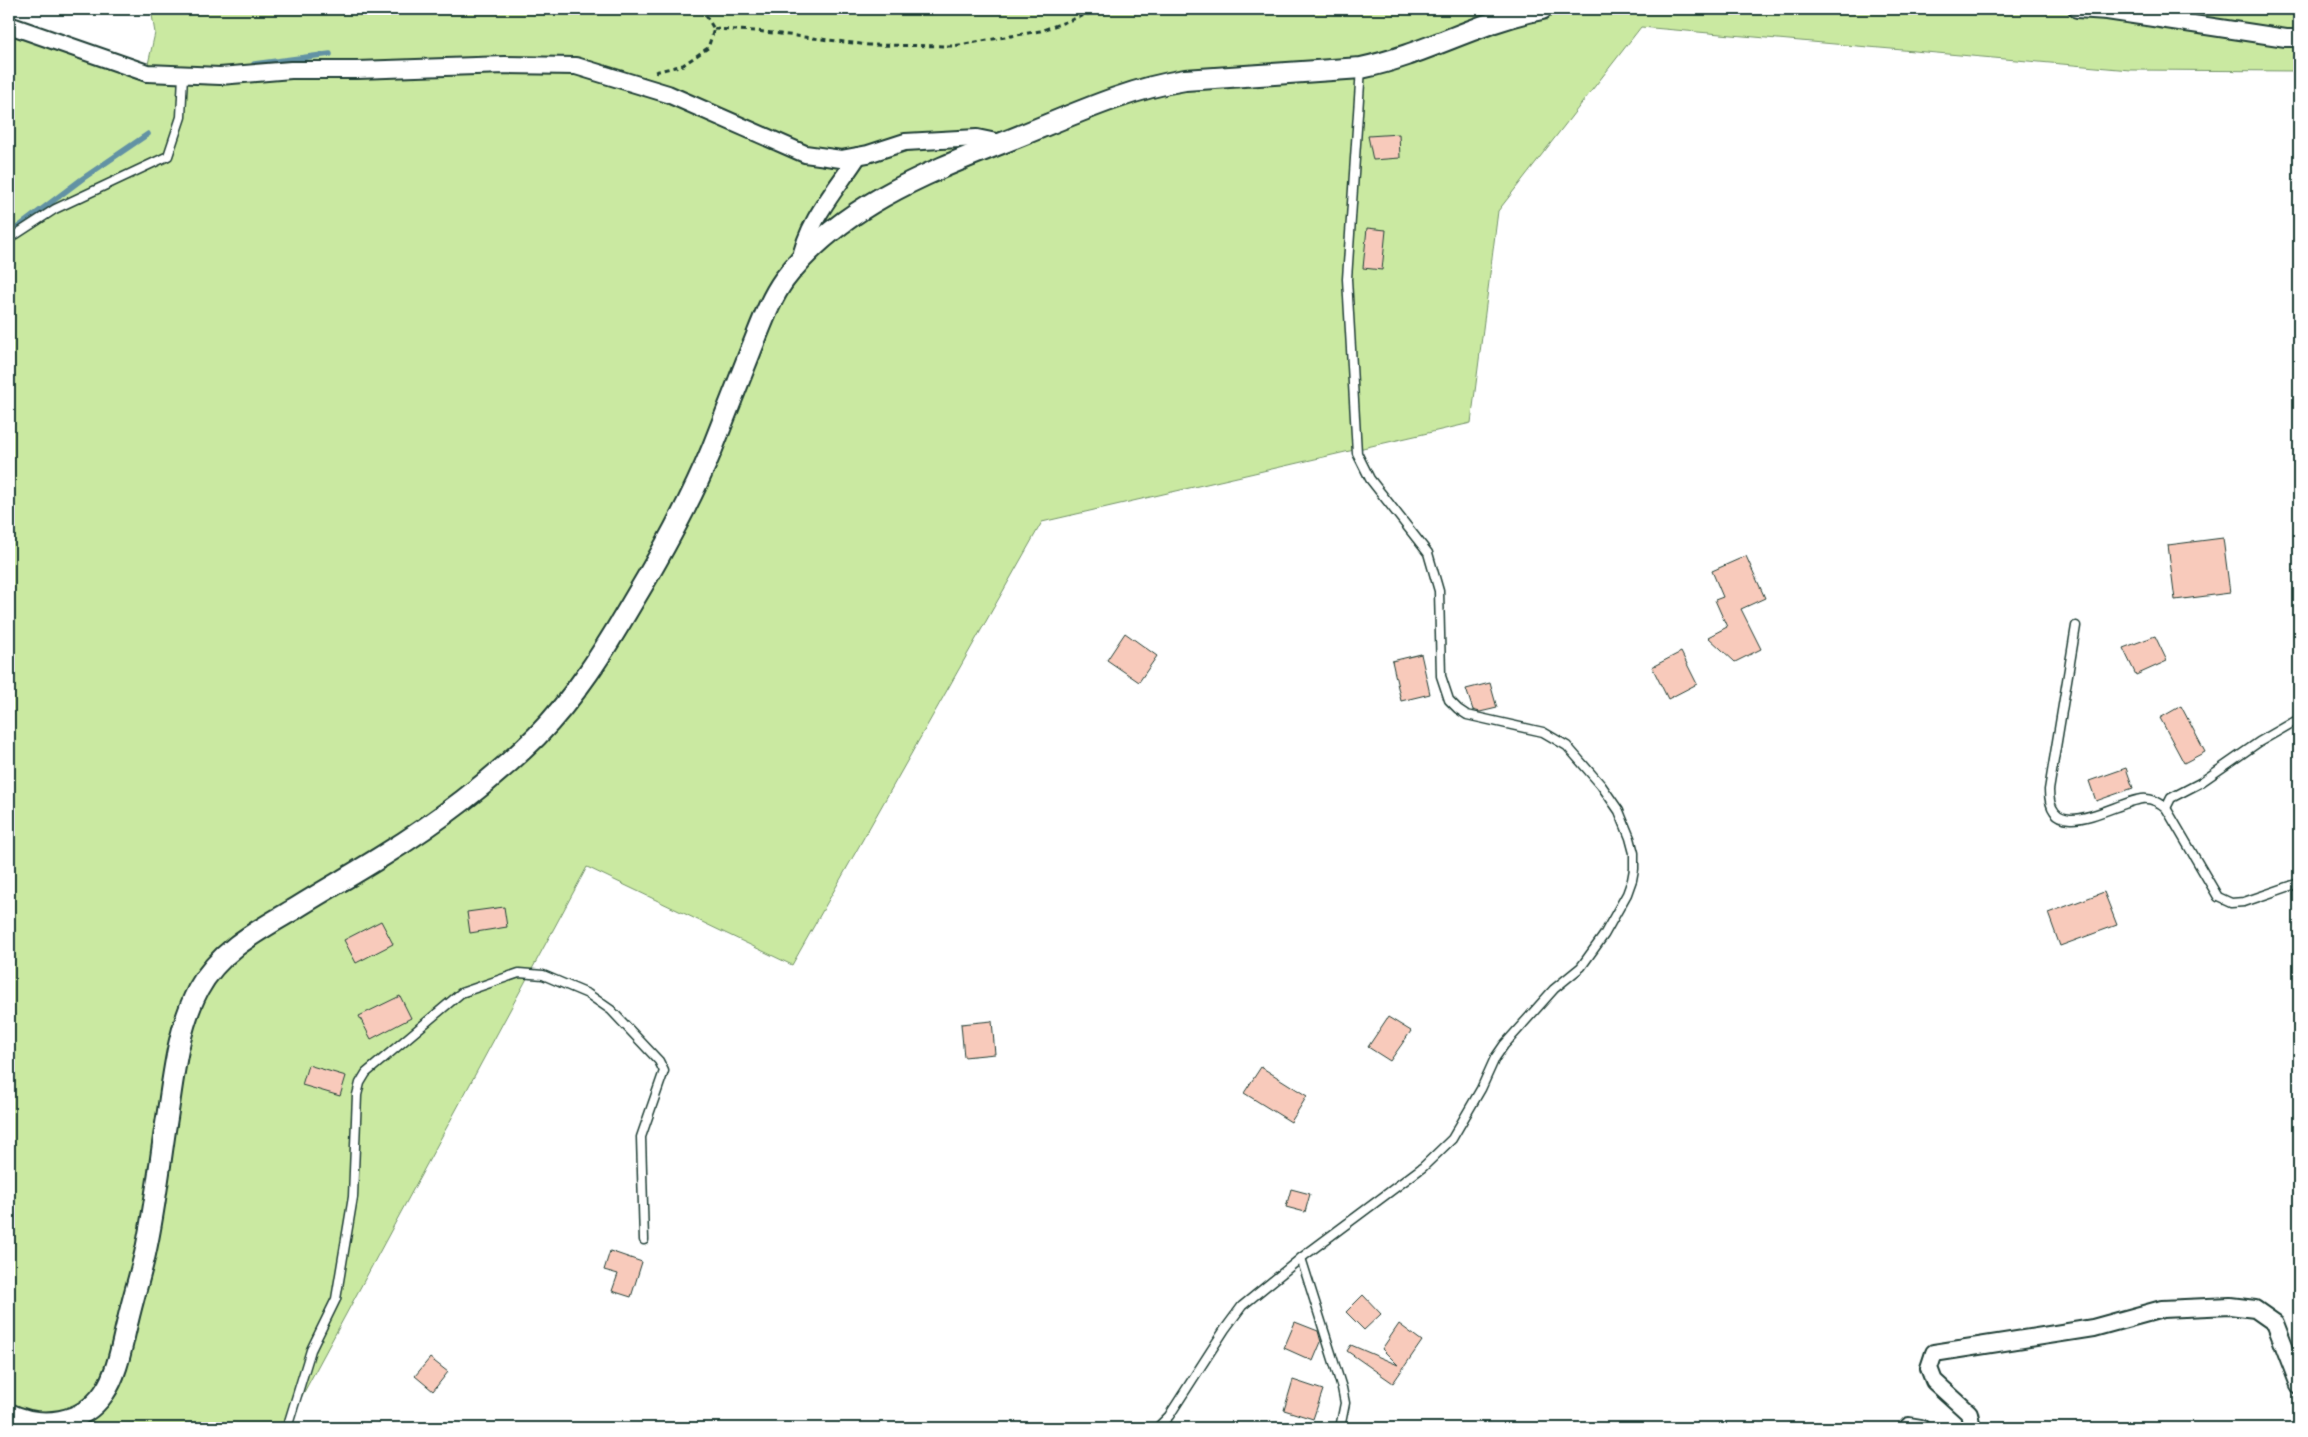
<svg xmlns="http://www.w3.org/2000/svg" width="2308" height="1437" font-family="'Balsamiq Sans',sans-serif">
  <style>
    .green { fill: #cae9a1; stroke: #74936a }
    .lines { fill: none; stroke-linecap: round; stroke-linejoin: round }
    .stream { stroke: #6292a4; stroke-width: 5.5 }
    .building { fill: #f8cabb; stroke: #1f3d34 }
    .service-casing { stroke: #1f3d34; stroke-width: 11 }
    .minor-casing { stroke: #1f3d34; stroke-width: 20 }
    .tertiary-casing { stroke: #1f3d34; stroke-width: 24 }
    .path { stroke: #1f3d34; stroke-width: 3; stroke-dasharray: 5 4; stroke-linecap: butt }
    .service { stroke: #fff; stroke-width: 8 }
    .minor { stroke: #fff; stroke-width: 16 }
    .tertiary { stroke: #fff; stroke-width: 20 }
  </style>
  <rect width="100%" height="100%" fill="#fff"/>
  <filter id="ink" filterUnits="userSpaceOnUse"><feTurbulence type="fractalNoise" baseFrequency=".02" numOctaves="2"/><feDisplacementMap in="SourceGraphic" scale="10" xChannelSelector="R" yChannelSelector="G"/><feConvolveMatrix kernelMatrix="1 2 1 2 8 2 1 2 1" color-interpolation-filters="sRGB"/></filter>
  <g filter="url(#ink)">
    <polygon class="green" points="151,9 2299,9 2299,71 2130,70 1641,27 1498,211 1471,423 1042,522 792,965 587,867 289,1420 265,1428 9,1428 9,31 144,82 155,33"/>
    <g class="lines">
      <g class="stream">
        <polyline points="254,64 330,54"/>
        <polyline points="9,234 82,179 148,134"/>
      </g>
    </g>
    <g class="building">
      <polygon points="1399,134 1400,158 1373,160 1368,136"/>
      <polygon points="1367,228 1386,230 1382,270 1363,268"/>
      <polygon points="2223,538 2230,593 2175,600 2168,545"/>
      <polygon points="1746,556 1765,598 1741,609 1761,649 1735,662 1708,637 1727,627 1715,600 1723,597 1712,571"/>
      <polygon points="1125,633 1157,656 1139,682 1107,660"/>
      <polygon points="2155,636 2167,661 2136,675 2123,648"/>
      <polygon points="1681,652 1697,684 1668,699 1652,667"/>
      <polygon points="1421,654 1430,694 1401,701 1392,661"/>
      <polygon points="1490,683 1497,708 1480,712 1473,710 1466,689"/>
      <polygon points="2181,706 2205,752 2184,763 2160,718"/>
      <polygon points="2126,768 2133,788 2096,801 2089,781"/>
      <polygon points="2104,892 2117,925 2060,946 2048,913"/>
      <polygon points="504,907 507,927 470,933 467,912"/>
      <polygon points="381,921 393,944 356,963 344,940"/>
      <polygon points="400,996 411,1018 371,1039 359,1016"/>
      <polygon points="1388,1017 1411,1031 1390,1061 1368,1047"/>
      <polygon points="992,1021 995,1054 964,1057 961,1024"/>
      <polygon points="308,1065 346,1076 340,1096 302,1085"/>
      <polygon points="1261,1067 1307,1096 1291,1122 1244,1093"/>
      <polygon points="1291,1189 1310,1194 1305,1212 1286,1207"/>
      <polygon points="610,1251 642,1262 631,1297 612,1291 618,1274 604,1270"/>
      <polygon points="1363,1295 1381,1314 1364,1330 1346,1312"/>
      <polygon points="1295,1322 1318,1331 1321,1342 1313,1361 1284,1348"/>
      <polygon points="1399,1324 1422,1341 1393,1383 1347,1351 1351,1345 1398,1365 1382,1349"/>
      <polygon points="430,1358 448,1372 433,1391 415,1376"/>
      <polygon points="1293,1380 1323,1390 1313,1419 1284,1410"/>
    </g>
    <g class="lines">
      <g class="service-casing">
        <g id="service">
          <polyline points="9,239 55,209 168,156 181,117 183,75"/>
          <path d="M2076,626l-27,164c0,57 64,13 93,9 10,-1 17,3 24,9l52,89 13,6 13,-1 55,-19"/>
          <polyline points="2166,808 2171,798 2200,783 2259,742 2299,719"/>
          <polyline points="1301,1258 1342,1388 1345,1403 1340,1428"/>
          <polyline points="287,1428 311,1350 336,1299 353,1197 357,1095 360,1083 366,1073 461,993 519,973 543,975 588,994 611,1010 659,1061 664,1071 641,1137 644,1240"/>
          <polyline points="1157,1428 1169,1416 1225,1329 1242,1306 1301,1258 1423,1167 1452,1139 1481,1089 1495,1058 1504,1045 1554,989 1581,967 1604,935 1627,894 1632,880 1634,869 1634,853 1630,838 1619,811 1601,785 1567,746 1543,732 1467,715 1458,709 1449,700 1441,676 1439,591 1428,553 1370,479 1357,453 1347,279 1361,68"/>
        </g>
      </g>
      <g class="minor-casing">
        <g id="minor">
          <polyline points="2077,9 2107,11 2286,38 2299,38"/>
          <polyline points="9,25 147,73 220,76 291,70 357,70 505,65 576,66 668,94 805,154 841,159 868,154 905,142 977,138 1001,143"/>
          <path d="M800,262c7,-41 36,-72 58,-106"/>
          <polyline points="1909,1426 1921,1428"/>
          <polyline points="1972,1428 1969,1413 1934,1381 1929,1368 1934,1353 2093,1328 2162,1309 2230,1306 2255,1309 2275,1323 2299,1385"/>
        </g>
      </g>
      <g class="tertiary-casing">
        <path id="tertiary" d="M9,1414c32,15 73,11 95,-21 14,-20 18,-50 24,-73 5,-22 12,-44 17,-66 9,-40 14,-83 20,-124 8,-46 11,-98 33,-140 21,-39 59,-59 95,-80 30,-19 61,-36 91,-55 52,-32 109,-75 153,-119 38,-39 67,-85 95,-133 30,-50 58,-100 80,-154 13,-33 26,-66 39,-99 10,-24 18,-49 33,-70 53,-71 139,-106 218,-137 60,-23 119,-53 183,-63l176,-12c63,-13 119,-47 181,-59"/>
      </g>
      <g class="path">
        <polyline points="714,29 756,31 869,45 953,46 1040,31 1102,9"/>
        <polyline points="655,72 683,65 708,48 714,29 702,9"/>
      </g>
      <use href="#service" class="service"/>
      <use href="#minor" class="minor"/>
      <use href="#tertiary" class="tertiary"/>
    </g>
  </g>
  <rect width="2308" height="1437" fill="none" stroke="#fff" stroke-width="30"/>
  <rect x="15" y="15" width="2278" height="1407" fill="none" stroke="#1f3d34" stroke-width="2" filter="url(#ink)"/>
</svg>
